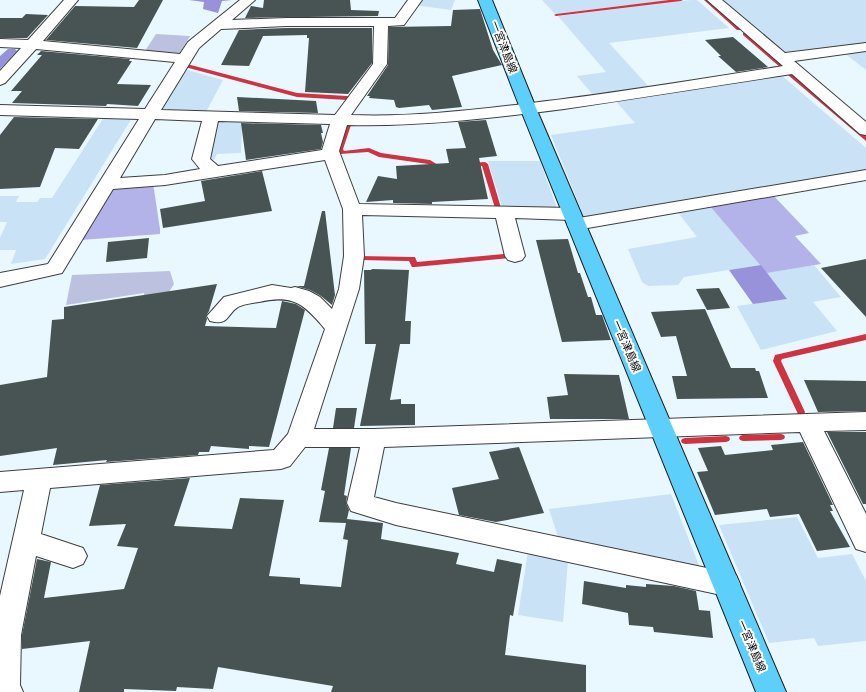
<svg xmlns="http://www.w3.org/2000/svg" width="866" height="692" font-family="Georgia,'Noto Sans JP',serif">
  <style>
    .farmland { fill: #cae2f5 }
    .green { fill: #b3b3e9 }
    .forest { fill: #9792da }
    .cemetery { fill: #bcc1e0 }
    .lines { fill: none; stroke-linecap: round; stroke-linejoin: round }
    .stream { fill: #cf3340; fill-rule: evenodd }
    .building { fill: #475453 }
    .minor-casing { stroke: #3e3e3e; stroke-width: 2 }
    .major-casing { stroke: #1c1c1c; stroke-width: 2 }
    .minor { fill: #fff; fill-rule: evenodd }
    .major { fill: #5dcffb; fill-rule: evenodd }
    .labels { text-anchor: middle; stroke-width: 4; stroke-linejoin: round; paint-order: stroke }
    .street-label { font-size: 11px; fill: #0b0b0b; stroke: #fff }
  </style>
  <rect width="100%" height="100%" fill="#e9f8ff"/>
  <g class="farmland">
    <polygon points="419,0 455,0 451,10 414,5"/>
    <polygon points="542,0 670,0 555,14"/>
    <polygon points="691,0 697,0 729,28 609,43 650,88 594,96 577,76 606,72 558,16"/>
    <polygon points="721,0 866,0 866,46 787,55"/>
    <polygon points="866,49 866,70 843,52"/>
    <polygon points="184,69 223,80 206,112 161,111 160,109"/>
    <polygon points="781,75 866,148 866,171 592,218 584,217 551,135 635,123 613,98"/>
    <polygon points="104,117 132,118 45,259 11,264 16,250 0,250 0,238 7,222 0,222 0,196 19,196 16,202 37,202 40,198 52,198"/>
    <polygon points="218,121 242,122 241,153 217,154 214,160 207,159"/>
    <polygon points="488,161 540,161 558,211 503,210"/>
    <polygon points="709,205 761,265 684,277 678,285 648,286 642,282 628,249 697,237 676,210"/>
    <polygon points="814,265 841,297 813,302 837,331 761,350 737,306 787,299 767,273"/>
    <polygon points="671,494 700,568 560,543 549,509"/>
    <polygon points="797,517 818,558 852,554 866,581 866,641 818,646 814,638 769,643 719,525"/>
    <polygon points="528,551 568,561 563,622 518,615"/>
  </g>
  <g class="green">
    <polygon points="153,183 160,229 160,234 81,240 111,188"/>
    <polygon points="772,194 809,233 795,236 821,264 767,273 709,205"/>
  </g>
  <g class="forest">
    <polygon points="189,0 232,0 222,1 218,13 203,9 204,2"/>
    <polygon points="8,49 15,49 17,51 0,69 0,56"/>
    <polygon points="761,265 787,299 753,304 729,270"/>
  </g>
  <g class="cemetery">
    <polygon points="156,34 190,36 180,53 145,51"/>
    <polygon points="170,271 174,284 146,329 144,293 66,305 72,275"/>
  </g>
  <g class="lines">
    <g class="stream">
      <polygon points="669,0 683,0 681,1 556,16 554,15 556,14"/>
      <polygon points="704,0 709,0 741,28 741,30 737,30"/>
      <polygon points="743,33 747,33 785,66 785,68 781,68 743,35"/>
      <polygon points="187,64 297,93 347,96 350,98 347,100 297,97 185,67 184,66"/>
      <polygon points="788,73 792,73 866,136 866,141 788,75"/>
      <polygon points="348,123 351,125 343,149 344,151 369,148 381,153 430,160 438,165 444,166 445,167 442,169 437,169 428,164 379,157 368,152 340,154 337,149 345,125"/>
      <polygon points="485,162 488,164 501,208 500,209 496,209 495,208 482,166 469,167 466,165 469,163"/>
      <polygon points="504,247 510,247 512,256 511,258 415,267 412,267 409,261 360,260 356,258 360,256 412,257 415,257 417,262 504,254"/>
      <polygon points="866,334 866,340 782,359 781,361 805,412 804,414 798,414 773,361 775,355"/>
      <polygon points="781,434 784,435 785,437 784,439 781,440 743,441 740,440 739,438 740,436 743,435"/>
      <polygon points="726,436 729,437 730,439 729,441 726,442 685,444 682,443 681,441 682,439 685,438"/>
    </g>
  </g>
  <g class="building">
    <polygon points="139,0 163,0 137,48 46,40 75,6 134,7"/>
    <polygon points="264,0 350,0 351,10 379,11 378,16 245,18 251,6 263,8"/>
    <polygon points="480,9 493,50 502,65 452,76 462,107 432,110 429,105 399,108 396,107 394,100 369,98 370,96 367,96 388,65 389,27 451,26 453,10"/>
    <polygon points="26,14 48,15 27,38 0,38 0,18 22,18"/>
    <polygon points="286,28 372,28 372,63 348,94 305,92 309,38 307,38 307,35 263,36 249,66 221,65 239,30"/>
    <polygon points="733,37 768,67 736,72 718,56 721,56 705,40"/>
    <polygon points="41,51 130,59 129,61 132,61 117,84 151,85 138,106 107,104 106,106 12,103 22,91 11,91 42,55 37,55"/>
    <polygon points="237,97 316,101 318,113 239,111"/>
    <polygon points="14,117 98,119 79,149 55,148 40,187 0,189 0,135"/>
    <polygon points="486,120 497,156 479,158 488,199 432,202 432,204 393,203 393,200 366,202 378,176 397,179 396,166 449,163 446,149 466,148 458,122"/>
    <polygon points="241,123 321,125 323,133 321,133 323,142 321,149 246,160"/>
    <polygon points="262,171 272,211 163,228 160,209 205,201 201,181"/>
    <polygon points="322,211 325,211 335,295 332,305 321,296 310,290 296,286 304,286"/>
    <polygon points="149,238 147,258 106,262 108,242"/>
    <polygon points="568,239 578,273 580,273 588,297 591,297 596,315 602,315 611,340 562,342 536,240"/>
    <polygon points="866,259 866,317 821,268"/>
    <polygon points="372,269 409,270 405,321 411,321 410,344 400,344 390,400 401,399 401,404 415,404 415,425 360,426 376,344 365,344 364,270 371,270"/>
    <polygon points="217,284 209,311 206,316 207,319 205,326 276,328 282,301 296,304 305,310 269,447 249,446 249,449 211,446 209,452 199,452 198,455 106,462 107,460 53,465 57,448 0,456 0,385 47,377 52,320 64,319 64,307"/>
    <polygon points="719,288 730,308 707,310 696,289"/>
    <polygon points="705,309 731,368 755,368 756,371 759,371 768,398 677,399 672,376 687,376 676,336 661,337 651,312"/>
    <polygon points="564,374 619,375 629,419 550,419 547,397 568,395"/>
    <polygon points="804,380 866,381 866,411 818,412"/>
    <polygon points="336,408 357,408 354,428 333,428"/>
    <polygon points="827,432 866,432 866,504 863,504"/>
    <polygon points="803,442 833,505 830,505 833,511 830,511 850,547 817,551 799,514 770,517 767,509 715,515 697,472 708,471 698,448 721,446 725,455 773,450 771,445"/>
    <polygon points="519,447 544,513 496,522 459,515 452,488 499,479 489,452"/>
    <polygon points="329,448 351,448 344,495 347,496 346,503 349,510 347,519 383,523 381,539 459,553 456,564 494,572 497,559 522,564 513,616 510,615 505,655 586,665 586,692 331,692 333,686 218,667 213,689 177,687 176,691 124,689 124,692 79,692 90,641 22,649 22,635 37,559 51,562 44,598 124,589 138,548 117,546 126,524 89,526 100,485 190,478 174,526 232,529 240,498 284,500 269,576 300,578 300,584 341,587 348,540 343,539 346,523 319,522 325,491 321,490"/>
    <polygon points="584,581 626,588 626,585 646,587 646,584 674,586 696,591 699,610 710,611 713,638 654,632 653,627 629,625 628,613 582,604"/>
  </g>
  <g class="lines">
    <g class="minor-casing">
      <path id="minor" d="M64,0h14l-35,41 137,13 8,-12 52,-42h15l-23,20 54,-2h109l13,-18h14l-18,25 -16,1 -1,38 -36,51c57,2 114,-4 172,-11 87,-10 173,-24 260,-38l-76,-66h15l63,53 81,-10v8l-72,10 72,61v13l-6,-1 -68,-60c-76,12 -152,24 -228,35 -72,9 -145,18 -217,16l-8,26 20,53 213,4 7,2 2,4 -2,4 287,-48v10l-290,50 -7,-2 -2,-4 4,-4 -56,-2 10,38 -3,4 -7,2 -7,-2 -3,-4 -9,-38 -134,-3 2,41 -5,33 -45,140h60l492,-17v18l-42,1 42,83v38l-10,-3 -56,-117 -416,15 -10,50 22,6 330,69 10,3 4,9 -4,9 -10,3 -330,-71 -45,-14 -4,-8 13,-56h-55l-15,19 -9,3 -231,19 -9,46 42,14 4,8 -4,8 -10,4 -37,-12 -15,79 -1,50 3,7h-23v-96l24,-106 -24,2v-20l274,-22 14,-16 37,-105c-21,-25 -32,-35 -66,-27 -6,1 -16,2 -21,5 -12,8 -9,19 -28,14l-3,-5 17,-19 48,-12 19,3 4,-1 14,4 11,6 12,12 7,-20 5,-33 -1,-47 -18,-49 -160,25 -52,4 -51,84 -62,14v-14l48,-9 91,-145 -139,-4v-10l145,4 30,-47 -139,-13 -31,34 -5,2v-14l21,-23 -21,-1v-8l28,1zM286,26h88l-1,38 -38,51 -174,-5 38,-62 22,-19zM155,119l47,2 -10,38 8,10 -35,6 -45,3zM218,121l112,3 -8,26 -104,16 -8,-7z"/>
    </g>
    <g class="major-casing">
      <polygon id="major" points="478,0 492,0 536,108 786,692 756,692 520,108"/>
    </g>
    <use href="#minor" class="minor"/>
    <use href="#major" class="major"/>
  </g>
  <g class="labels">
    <g class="street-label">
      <text transform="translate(504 47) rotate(69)" y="4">一宮津島線</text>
      <text transform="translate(627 346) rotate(67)" y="4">一宮津島線</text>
      <text transform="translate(752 646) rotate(67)" y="4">一宮津島線</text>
    </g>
  </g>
</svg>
